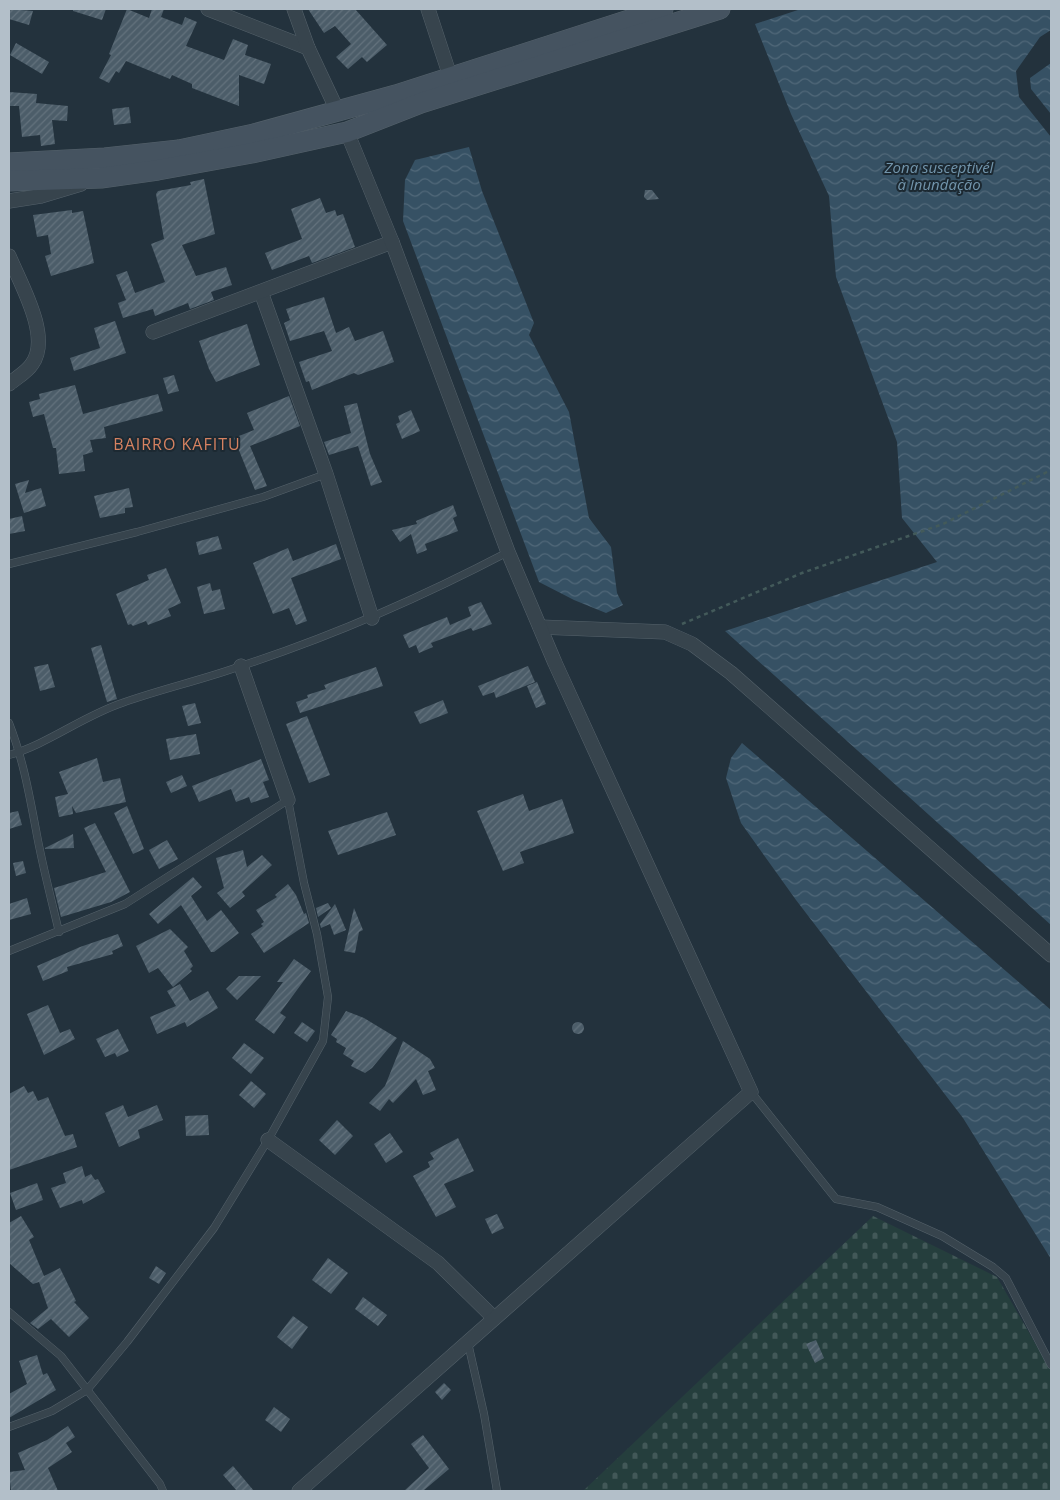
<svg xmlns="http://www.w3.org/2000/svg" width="1060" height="1500" font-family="'Open Sans',sans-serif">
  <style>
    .cemetery { fill: url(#cemetery-stones) }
    .water { fill: url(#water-waves) }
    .building { fill: url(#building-hatch) }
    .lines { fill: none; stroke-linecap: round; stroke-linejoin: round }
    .lane-casing { stroke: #55626b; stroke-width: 8 }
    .street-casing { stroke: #55626b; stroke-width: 15 }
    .secondary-casing { stroke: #55626b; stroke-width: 21 }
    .path { stroke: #435a5a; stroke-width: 2.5; stroke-dasharray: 4 4; stroke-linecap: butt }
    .lane { stroke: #37444d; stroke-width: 7 }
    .street { stroke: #37444d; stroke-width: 14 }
    .secondary { stroke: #455360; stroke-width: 20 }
    .labels { text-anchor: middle; stroke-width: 4; stroke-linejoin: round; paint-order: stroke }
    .water-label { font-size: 15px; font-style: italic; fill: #7295ac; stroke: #1c2932 }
    .quarter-label { font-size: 16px; letter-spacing: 1px; fill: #d68261; stroke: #1c2932 }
  </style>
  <defs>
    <pattern id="cemetery-stones" width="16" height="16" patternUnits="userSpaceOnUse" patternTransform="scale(1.25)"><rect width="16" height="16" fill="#253e3d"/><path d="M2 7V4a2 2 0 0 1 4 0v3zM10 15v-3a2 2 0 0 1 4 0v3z" fill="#425858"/></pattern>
    <pattern id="water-waves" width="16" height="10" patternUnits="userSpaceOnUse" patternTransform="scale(1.25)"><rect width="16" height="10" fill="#365164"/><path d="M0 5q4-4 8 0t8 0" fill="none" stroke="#516879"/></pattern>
    <pattern id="building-hatch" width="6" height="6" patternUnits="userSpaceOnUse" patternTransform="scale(1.25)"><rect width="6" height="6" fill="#4c5d69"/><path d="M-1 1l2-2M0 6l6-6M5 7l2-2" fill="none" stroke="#63727d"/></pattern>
  </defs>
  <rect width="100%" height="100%" fill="#23323d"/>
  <polygon class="cemetery" points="873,1216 997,1277 1051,1371 1051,1491 583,1491"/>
  <g class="water">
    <polygon points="801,9 1051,9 1051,30 1040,37 1016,71 1019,97 1051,137 1051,925 725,631 937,562 902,518 897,442 836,277 829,196 791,114 755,24"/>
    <polygon points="1051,63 1051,114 1031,89 1030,78"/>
    <polygon points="469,147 482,191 534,323 529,335 569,412 589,518 611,547 617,593 623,605 606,613 574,600 539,582 403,221 405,180 415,160"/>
    <polygon points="742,743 1051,1010 1051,1259 963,1118 796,900 741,823 726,778 731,758"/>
  </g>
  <g class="building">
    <polygon points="9,9 33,11 29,25 9,19"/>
    <polygon points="73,9 106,9 102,20 73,11"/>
    <polygon points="127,9 149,18 152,9 164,9 161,17 182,25 185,17 197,22 186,46 224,60 233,39 248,45 245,55 271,64 264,84 239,75 239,106 192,88 192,84 172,75 170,79 126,61 119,73 116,71 109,83 99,78 111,55 109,54"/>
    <polygon points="308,9 355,9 387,45 367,62 362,57 348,69 336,57 351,44 335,26 324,33"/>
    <polygon points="16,43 49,62 42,74 10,55"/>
    <polygon points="9,92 37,94 36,103 68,106 67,121 52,120 55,144 41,146 40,135 22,137 19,106 9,106"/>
    <polygon points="129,107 131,123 114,125 112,109"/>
    <polygon points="204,179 215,234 182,245 196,276 226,267 232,285 211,292 214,300 190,309 188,303 155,316 153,309 123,318 118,303 126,300 116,275 127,271 135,293 165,282 151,244 164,239 156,194 158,191 191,185 190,182"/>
    <polygon points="645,190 652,190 659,199 647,200 644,197"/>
    <polygon points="320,198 326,213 335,210 337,216 343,214 355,247 312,263 309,256 272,270 265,253 302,239 291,209"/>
    <polygon points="72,210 72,213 83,211 94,263 51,276 45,256 51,254 48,235 37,237 33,215"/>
    <polygon points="324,297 336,333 349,327 355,341 383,331 394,362 358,375 354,373 312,390 309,381 306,382 299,362 332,351 324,331 290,341 284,323 290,320 286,309"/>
    <polygon points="115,321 126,353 74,371 70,358 100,348 94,328"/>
    <polygon points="247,324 260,365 216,382 209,369 199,341"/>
    <polygon points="174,375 179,391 168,394 163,378"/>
    <polygon points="75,385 83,414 158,394 163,411 104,427 106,438 90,440 93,452 83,455 85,471 59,474 56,448 53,448 44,414 33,417 29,402 40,399 39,394"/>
    <polygon points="289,396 300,426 250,446 267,486 255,490 234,438 254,430 247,413"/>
    <polygon points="357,403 370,454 382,482 371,486 358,446 329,455 324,442 351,433 344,406"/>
    <polygon points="411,410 420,431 402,439 396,424 400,422 398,416"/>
    <polygon points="29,480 25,493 41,488 46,506 24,513 15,484"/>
    <polygon points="129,488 133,507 125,508 125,513 100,518 94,496"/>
    <polygon points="453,505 457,516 453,518 458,531 425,544 427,550 417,554 411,534 400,542 392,530 417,524 416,521"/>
    <polygon points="22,516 25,531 9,534 9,519"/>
    <polygon points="218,536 222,549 199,555 196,542"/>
    <polygon points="336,544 341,559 291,578 307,621 296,625 289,608 273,614 253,563 288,548 293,561"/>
    <polygon points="166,568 181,603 168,609 171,616 148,625 146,621 133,626 131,624 128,625 116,594 149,580 147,575"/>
    <polygon points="210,583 212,591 220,589 225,609 204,614 197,587"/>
    <polygon points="481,602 492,624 473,631 471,628 431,643 433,647 419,653 416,645 409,648 403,635 447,617 450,625 471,616 468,607"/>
    <polygon points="101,645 117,699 107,702 91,648"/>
    <polygon points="48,664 55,687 40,691 34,667"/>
    <polygon points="528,666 535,682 496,698 494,692 483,696 478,686"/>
    <polygon points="376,667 383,686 300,713 296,702 308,698 307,695 326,689 324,685"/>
    <polygon points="537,682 546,704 536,708 527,686"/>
    <polygon points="443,700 448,713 420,724 414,712"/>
    <polygon points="195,703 201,723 188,726 182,706"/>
    <polygon points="307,716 330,775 309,783 286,724"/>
    <polygon points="196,734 200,754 170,760 166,739"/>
    <polygon points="97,758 103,782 120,778 126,802 76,813 72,806 73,814 59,817 55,797 68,794 59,772"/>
    <polygon points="261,759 269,780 263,782 269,797 251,803 249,797 236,802 231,789 199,802 192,786"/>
    <polygon points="182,775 187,786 171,793 166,782"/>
    <polygon points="523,794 529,811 562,799 574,833 520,852 524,863 503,871 477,811"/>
    <polygon points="127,806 144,849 133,854 114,813"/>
    <polygon points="18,811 22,825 9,829 9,813"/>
    <polygon points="387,812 396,835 338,855 328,831"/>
    <polygon points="95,823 130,892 111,902 61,917 54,888 106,872 84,828"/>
    <polygon points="73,834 74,848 45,849 45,848"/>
    <polygon points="167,840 178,859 159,869 149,850"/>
    <polygon points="243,850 247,867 262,855 272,865 242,892 245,896 230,908 217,893 224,888 216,858"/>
    <polygon points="23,861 26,873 16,876 13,863"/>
    <polygon points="193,877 202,887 191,896 207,921 221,910 239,933 214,952 211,952 181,905 158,924 149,914"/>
    <polygon points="288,884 296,895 304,914 306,913 309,923 264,953 251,934 263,926 261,924 264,922 256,910 277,897 275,895"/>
    <polygon points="27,898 31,914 9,920 9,904"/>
    <polygon points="328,903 331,908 318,917 316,908"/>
    <polygon points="335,904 346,930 334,935 330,924 321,928 320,924"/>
    <polygon points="354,908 363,930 359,932 355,953 344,951"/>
    <polygon points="170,929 188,947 184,951 193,966 190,969 192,971 173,987 158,968 149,973 136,946"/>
    <polygon points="118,934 123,946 112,951 113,954 67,967 68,971 43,981 37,966 80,947"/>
    <polygon points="294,959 311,971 280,1013 286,1017 274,1034 255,1020 283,982 277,982"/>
    <polygon points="239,976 261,976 237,1000 226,989"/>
    <polygon points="180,984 190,1001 208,991 218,1008 187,1027 185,1022 157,1034 150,1017 176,1006 167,991"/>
    <polygon points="48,1005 60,1033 70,1029 75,1039 44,1055 27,1014"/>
    <polygon points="346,1011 364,1018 397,1038 372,1068 365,1073 351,1066 354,1061 343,1054 346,1048 336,1042 337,1039 331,1035"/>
    <polygon points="302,1022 315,1031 307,1042 294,1033"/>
    <circle cx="578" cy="1028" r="6"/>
    <polygon points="118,1029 129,1051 117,1057 115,1053 105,1057 96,1039"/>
    <polygon points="403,1041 430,1059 435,1068 428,1071 436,1090 423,1095 416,1079 393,1103 389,1099 380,1111 369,1103 385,1086"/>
    <polygon points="244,1043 264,1058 251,1074 232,1058"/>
    <polygon points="251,1081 266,1094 254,1108 239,1095"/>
    <polygon points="24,1086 28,1093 33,1091 38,1101 48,1097 65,1136 73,1134 77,1147 9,1170 9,1094"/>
    <polygon points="123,1105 128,1117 157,1105 163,1120 138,1130 140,1138 119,1147 105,1113"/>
    <polygon points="208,1115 209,1135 186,1136 185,1116"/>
    <polygon points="337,1120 353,1136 335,1155 319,1140"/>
    <polygon points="390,1133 403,1152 386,1163 374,1144"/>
    <polygon points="458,1138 474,1171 444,1184 456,1207 436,1217 413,1176 430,1167 428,1162 434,1159 430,1153"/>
    <polygon points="82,1166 85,1177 91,1174 95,1180 98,1179 105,1192 83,1204 82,1200 60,1208 51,1188 66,1183 63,1173"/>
    <polygon points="37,1183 43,1200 16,1210 10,1193"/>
    <polygon points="497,1214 504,1228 492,1234 485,1219"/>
    <polygon points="21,1216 34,1237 29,1240 44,1276 60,1268 76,1301 74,1302 89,1318 69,1337 51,1319 38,1329 30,1323 48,1308 39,1282 33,1284 9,1263 9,1223"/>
    <polygon points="328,1258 348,1273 331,1294 312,1280"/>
    <polygon points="156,1266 166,1273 159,1284 149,1278"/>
    <polygon points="363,1297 387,1315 378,1326 355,1309"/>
    <polygon points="293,1316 308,1327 292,1349 277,1337"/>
    <polygon points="816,1340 824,1358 815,1363 806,1344"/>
    <polygon points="37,1355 43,1375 47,1373 56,1390 9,1418 9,1394 27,1384 19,1361"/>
    <polygon points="444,1383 451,1390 442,1400 435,1392"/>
    <polygon points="274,1407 290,1419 281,1432 265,1420"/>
    <polygon points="68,1426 75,1437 66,1443 72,1452 48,1468 58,1491 11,1491 9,1472 25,1470 18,1453 47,1440"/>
    <polygon points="423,1435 449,1469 423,1491 404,1491 429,1468 411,1444"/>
    <polygon points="233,1466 254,1491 237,1491 223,1475"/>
  </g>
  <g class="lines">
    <g class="lane-casing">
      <g id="lane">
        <polyline points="9,564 137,532 263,497 326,474"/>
        <path d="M9,723c14,36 20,70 27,107 6,34 15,68 23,102"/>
        <path d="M9,755c37,-10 74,-39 113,-52 39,-14 80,-23 119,-37 92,-30 181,-69 267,-114"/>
        <polyline points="9,951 125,904 288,800 304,883 317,934 328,997 323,1041 268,1140 214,1228 127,1342 87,1390 52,1411 9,1427"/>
        <polyline points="751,1092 836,1199 877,1207 942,1236 993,1267 1006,1278 1051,1365"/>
        <polyline points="9,1312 61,1356 160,1484 163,1491"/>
        <polyline points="468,1343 484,1414 497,1491"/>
      </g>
    </g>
    <g class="street-casing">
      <g id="street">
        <polyline points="208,9 308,48"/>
        <polyline points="294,9 308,48 338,112"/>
        <polyline points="428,9 450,76"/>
        <polyline points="9,201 41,196 81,184"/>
        <path d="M9,256c11,27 43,81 23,108 -5,8 -16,14 -23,20"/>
        <polyline points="261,292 326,474 372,618"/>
        <polyline points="153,332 392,242"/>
        <polyline points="540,627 665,632 692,644 731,673 1051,955"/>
        <polyline points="241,666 288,800"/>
        <polyline points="268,1140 438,1263 493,1317"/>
        <polyline points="299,1491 751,1092 555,663 508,552 392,242 347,132"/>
      </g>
    </g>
    <g class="secondary-casing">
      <g id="secondary">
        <polyline points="9,163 105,158 179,150 254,134 396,95 663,9"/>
        <polyline points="9,181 101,178 158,170 252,153 347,132 421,103 720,9"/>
      </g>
    </g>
    <polyline class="path" points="682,624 802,573 943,524 1051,470"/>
    <use href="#lane" class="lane"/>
    <use href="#street" class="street"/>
    <use href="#secondary" class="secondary"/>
  </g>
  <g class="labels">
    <g class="water-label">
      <text x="939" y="173">Zona susceptivél<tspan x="939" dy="17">à Inundação</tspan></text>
    </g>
    <g class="quarter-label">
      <text x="177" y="450">BAIRRO KAFITU</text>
    </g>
  </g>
  <rect width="1060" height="1500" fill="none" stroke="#b3bfc9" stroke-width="20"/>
</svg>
